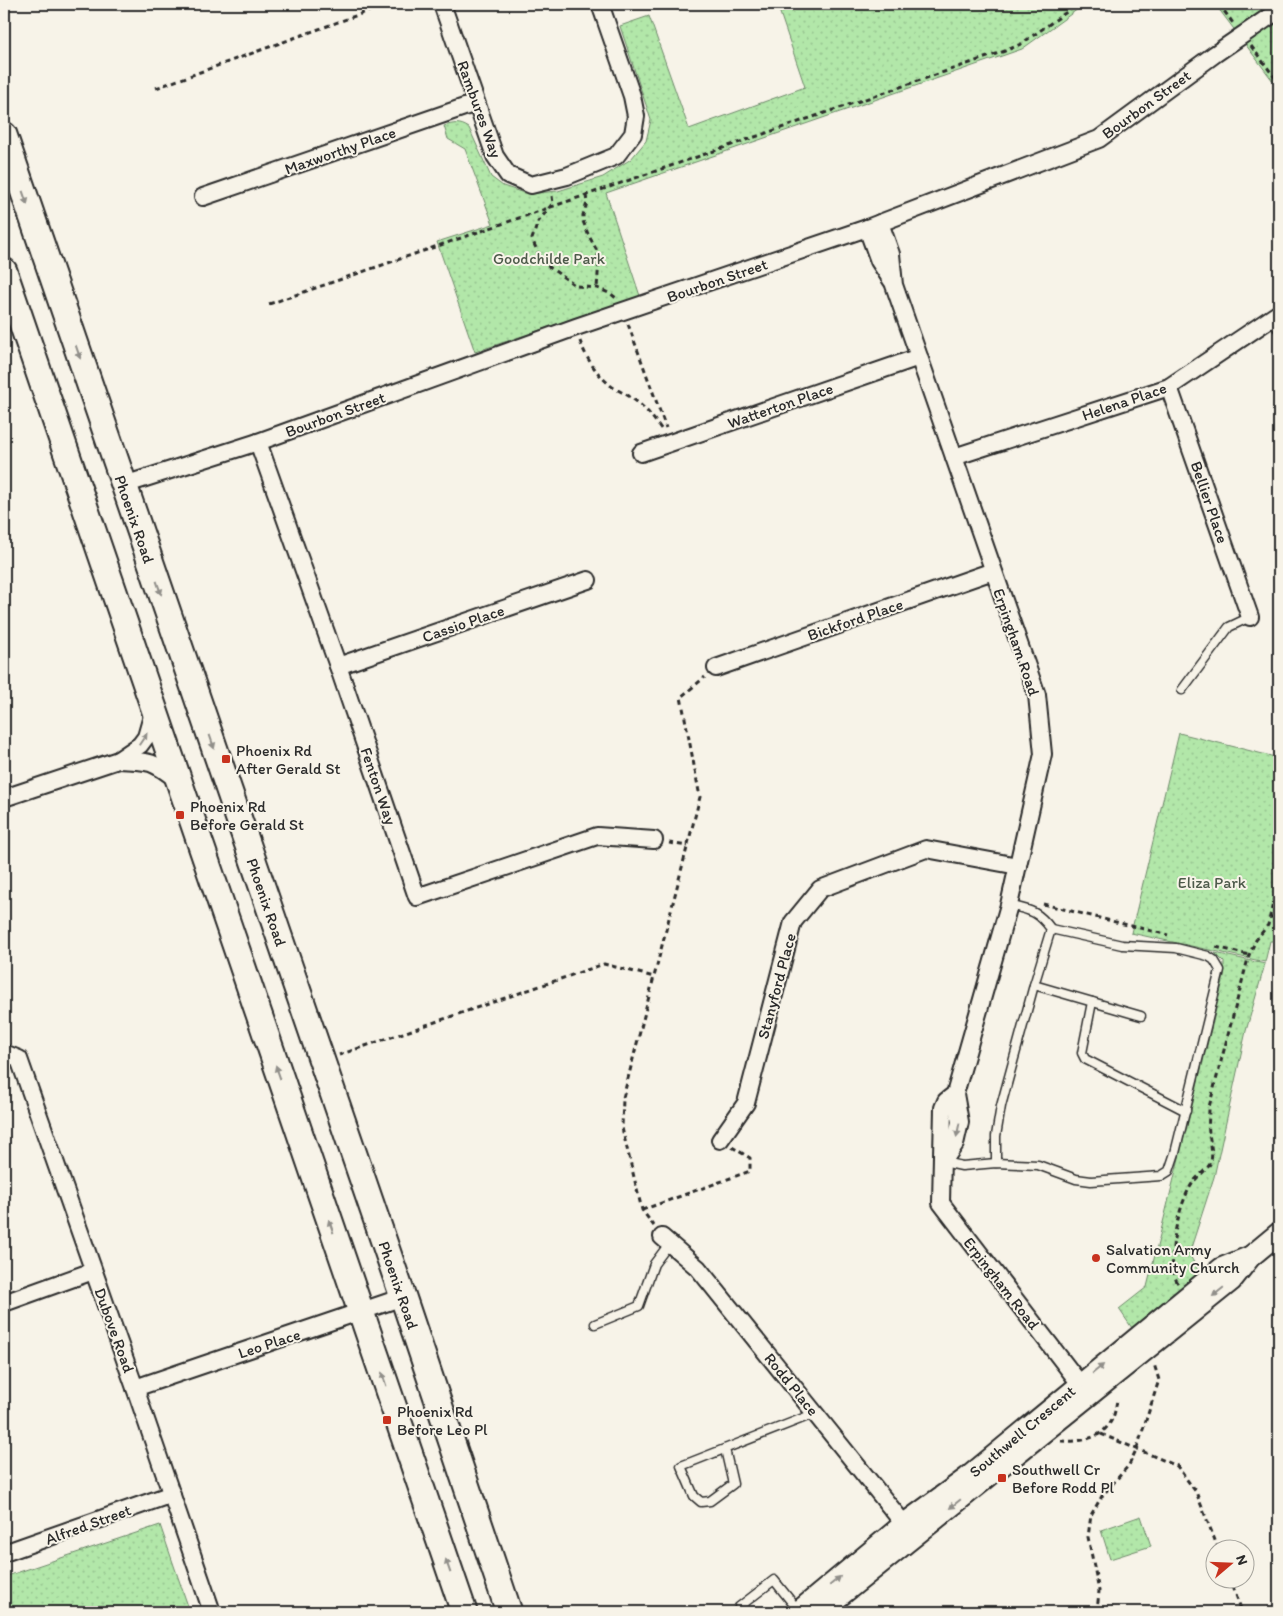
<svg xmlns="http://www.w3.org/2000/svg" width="1283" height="1616" font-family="Itim,sans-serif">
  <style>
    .green { fill: url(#green-dots); stroke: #6e896a }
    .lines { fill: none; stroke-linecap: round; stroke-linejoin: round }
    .service-casing { stroke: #2b2b2b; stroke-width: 11 }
    .minor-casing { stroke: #2b2b2b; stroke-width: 20 }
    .tertiary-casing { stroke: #2b2b2b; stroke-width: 24 }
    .primary-casing { stroke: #2b2b2b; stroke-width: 29 }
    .path { stroke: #2b2b2b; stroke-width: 3; stroke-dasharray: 5 4; stroke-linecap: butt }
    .service { stroke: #f7f3e8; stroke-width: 8 }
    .minor { stroke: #f7f3e8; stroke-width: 16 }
    .tertiary { stroke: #f7f3e8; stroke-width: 20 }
    .primary { stroke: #f7f3e8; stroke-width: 25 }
    .oneway { fill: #918f8a }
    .poi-dot { fill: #c8321e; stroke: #f7f3e8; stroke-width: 2 }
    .labels { text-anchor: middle; stroke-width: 4; stroke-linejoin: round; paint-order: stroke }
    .street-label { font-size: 16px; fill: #2b2b2b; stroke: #f7f3e8 }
    .park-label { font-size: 16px; fill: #4d5a4a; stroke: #f7f3e8 }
    .poi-label { font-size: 16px; fill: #2b2b2b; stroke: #f7f3e8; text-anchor: start }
  </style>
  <defs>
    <pattern id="green-dots" width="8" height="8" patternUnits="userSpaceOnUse" patternTransform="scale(1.25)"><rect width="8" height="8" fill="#b2e7a9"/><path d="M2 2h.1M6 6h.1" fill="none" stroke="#99c692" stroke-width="1.8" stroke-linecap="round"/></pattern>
  </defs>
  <rect width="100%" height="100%" fill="#f7f3e8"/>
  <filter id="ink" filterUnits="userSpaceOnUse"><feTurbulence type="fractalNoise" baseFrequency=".02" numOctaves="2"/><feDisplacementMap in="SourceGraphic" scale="10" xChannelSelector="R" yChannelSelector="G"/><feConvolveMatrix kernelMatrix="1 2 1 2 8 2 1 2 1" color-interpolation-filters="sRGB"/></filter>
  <g filter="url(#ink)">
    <g class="green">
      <path d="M777,4h308l-63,45 -416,144 34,103 -165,56 -38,-110 56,-18 -28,-75 -17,-10 -4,-13c10,-3 16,-4 25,2l22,49 12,9 24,8 31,-3 45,-14 28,-18 15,-18 5,-21 -31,-94 29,-10 40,113 116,-42z"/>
      <polygon points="1215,4 1279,4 1279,89"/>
      <polygon points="1179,733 1279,758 1279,903 1278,909 1279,910 1279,941 1270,941 1265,962 1131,933"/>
      <polygon points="1215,953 1265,964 1246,1031 1214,1177 1189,1254 1200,1273 1132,1328 1119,1309 1147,1287 1224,977 1224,962"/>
      <polygon points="1141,1516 1151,1546 1110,1559 1101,1530"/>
      <polygon points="160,1525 190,1612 4,1612 4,1577"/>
    </g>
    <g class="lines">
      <g class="service-casing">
        <g id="service">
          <polyline points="1271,319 1279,330"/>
          <polyline points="1182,690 1229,627 1250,617"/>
          <polyline points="1034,985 1141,1016"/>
          <polyline points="1092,1002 1082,1053 1085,1059 1186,1111"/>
          <polyline points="943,1162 962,1166 996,1163 1038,1165 1076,1179 1091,1181 1161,1176 1169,1171 1175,1153 1220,970 1214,960 1208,956 1176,948 1122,945 1051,929"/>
          <path d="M996,1163v-27l5,-30 33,-121 17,-56c-13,-18 -21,-19 -42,-24"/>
          <polyline points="595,1324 639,1306 654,1264 669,1244"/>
          <polyline points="725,1449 733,1484 710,1501 701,1502 694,1496 681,1466 816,1413"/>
          <polyline points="744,1612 739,1607 774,1580 798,1610"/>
        </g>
      </g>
      <g class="minor-casing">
        <g id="minor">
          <polyline points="442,4 495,156 508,175 531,185 567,176 616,156 633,134 636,116 632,96 600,4"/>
          <polyline points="203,197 476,103"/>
          <polyline points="880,223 891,254 894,285 1037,695 1043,754 1009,905 955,1094 960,1122 955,1144 943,1162"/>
          <polyline points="867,228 879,261 892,281"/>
          <polyline points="1169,387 1250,617"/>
          <polyline points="258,442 338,666 417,897 597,836 654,840"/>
          <polyline points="641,453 919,357"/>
          <polyline points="954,457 1169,387 1279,313"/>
          <polyline points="124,485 258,442 576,327 867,228 1099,139 1215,54 1279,10"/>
          <polyline points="338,666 588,580"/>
          <polyline points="716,668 993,571"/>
          <path d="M118,760c31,1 34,0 59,20"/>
          <polyline points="4,798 118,760 140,745 146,737 154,709"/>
          <polyline points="4,1053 19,1059 135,1388 212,1612"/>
          <polyline points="955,1094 946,1101 943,1108 941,1203 1087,1393"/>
          <polyline points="720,1140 746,1103 793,922 820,889 926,849 1018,866"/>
          <polyline points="662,1237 698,1268 912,1534"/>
          <polyline points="4,1303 93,1271"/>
          <polyline points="135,1388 403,1297"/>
          <polyline points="4,1553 172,1494"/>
        </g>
      </g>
      <g class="tertiary-casing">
        <g id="tertiary">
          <polyline points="798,1612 904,1524 967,1478 1222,1268 1249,1257"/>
          <polyline points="820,1612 1231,1281 1250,1257 1279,1233"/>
        </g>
      </g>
      <g class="primary-casing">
        <g id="primary">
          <polyline points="4,135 403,1297 509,1612"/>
          <polyline points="4,271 464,1612"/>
        </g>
      </g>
      <g class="path">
        <polyline points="1219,4 1233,23"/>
        <polyline points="1251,46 1279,83"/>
        <polyline points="156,88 388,4"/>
        <polyline points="586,195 587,203 583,215 583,221 588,234 597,251 599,260 597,288"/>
        <polyline points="552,196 553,203 538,222 532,239 542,262 576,286 597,288 611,294 616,298"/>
        <polyline points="269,304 1005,51 1021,44 1078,4"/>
        <polyline points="628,324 666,428"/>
        <path d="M580,341c6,17 16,32 30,44 7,6 16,8 23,14 12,8 20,19 29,31"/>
        <polyline points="669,843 688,846"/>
        <polyline points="1043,904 1168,935"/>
        <polyline points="1271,917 1279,918"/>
        <polyline points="1216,947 1249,955"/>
        <polyline points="339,1055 604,964 654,977"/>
        <polyline points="642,1210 750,1171 750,1158 732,1147"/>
        <polyline points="654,1226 642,1210 622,1128 623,1098 700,797 681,697 705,677"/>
        <path d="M1178,1283c-14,-18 1,-81 14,-99 4,-7 14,-13 18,-20 4,-9 0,-21 -1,-31 -1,-8 0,-18 0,-26l40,-152 7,-15 12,-15 7,-31 4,-7"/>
        <polyline points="1101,1434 1177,1466 1196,1492 1218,1548"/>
        <path d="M1061,1441c20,1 42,-2 51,-22 3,-5 4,-13 5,-19"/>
        <polyline points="1230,1578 1241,1609 1244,1612"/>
        <polyline points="1097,1612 1099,1591 1088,1537 1091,1515 1102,1496 1129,1465 1137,1448 1159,1380 1154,1364"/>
      </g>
      <use href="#service" class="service"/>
      <use href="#minor" class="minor"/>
      <use href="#tertiary" class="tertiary"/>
      <use href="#primary" class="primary"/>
    </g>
    <defs><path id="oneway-solid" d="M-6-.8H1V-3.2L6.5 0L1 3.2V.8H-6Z" transform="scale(1.25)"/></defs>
    <g class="oneway">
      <use href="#oneway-solid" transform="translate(25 198) rotate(71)"/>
      <use href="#oneway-solid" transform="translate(78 352) rotate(71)"/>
      <use href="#oneway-solid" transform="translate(159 588) rotate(71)"/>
      <use href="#oneway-solid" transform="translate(143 739) rotate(-56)"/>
      <use href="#oneway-solid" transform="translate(212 742) rotate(71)"/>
      <use href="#oneway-solid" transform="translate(278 1072) rotate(-109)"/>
      <use href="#oneway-solid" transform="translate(958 1130) rotate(102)"/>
      <use href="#oneway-solid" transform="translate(331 1226) rotate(-109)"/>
      <use href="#oneway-solid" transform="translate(1218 1292) rotate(141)"/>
      <use href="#oneway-solid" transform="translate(1098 1369) rotate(-39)"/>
      <use href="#oneway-solid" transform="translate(384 1379) rotate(-109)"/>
      <use href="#oneway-solid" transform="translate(955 1504) rotate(141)"/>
      <use href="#oneway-solid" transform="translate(448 1566) rotate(-109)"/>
      <use href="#oneway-solid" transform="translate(835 1581) rotate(-40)"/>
    </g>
  </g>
  <g class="poi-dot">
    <rect x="221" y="754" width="10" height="10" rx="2.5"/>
    <rect x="175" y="810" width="10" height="10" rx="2.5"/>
    <circle cx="1096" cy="1258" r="5"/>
    <rect x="382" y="1415" width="10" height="10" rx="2.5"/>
    <rect x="997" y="1473" width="10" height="10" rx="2.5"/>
  </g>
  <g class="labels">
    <g class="street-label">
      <text transform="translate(1146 104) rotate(-36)" y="6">Bourbon Street</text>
      <text transform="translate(480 109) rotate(70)" y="6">Rambures Way</text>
      <text transform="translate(340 150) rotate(-19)" y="6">Maxworthy Place</text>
      <text transform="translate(717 280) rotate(-19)" y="6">Bourbon Street</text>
      <text transform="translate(1124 401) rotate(-19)" y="6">Helena Place</text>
      <text transform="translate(780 405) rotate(-19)" y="6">Watterton Place</text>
      <text transform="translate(335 414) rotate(-20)" y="6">Bourbon Street</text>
      <text transform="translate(1210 502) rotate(71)" y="6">Bellier Place</text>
      <text transform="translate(135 519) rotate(71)" y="6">Phoenix Road</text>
      <text transform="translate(855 619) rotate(-19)" y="6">Bickford Place</text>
      <text transform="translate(463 623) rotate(-19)" y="6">Cassio Place</text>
      <text transform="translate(1017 642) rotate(71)" y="6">Erpingham Road</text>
      <text transform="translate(379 786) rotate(71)" y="6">Fenton Way</text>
      <text transform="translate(267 902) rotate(71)" y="6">Phoenix Road</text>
      <text transform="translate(776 986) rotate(-75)" y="6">Stanyford Place</text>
      <text transform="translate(1002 1283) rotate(52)" y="6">Erpingham Road</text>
      <text transform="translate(399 1285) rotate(71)" y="6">Phoenix Road</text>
      <text transform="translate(115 1330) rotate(70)" y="6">Dubove Road</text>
      <text transform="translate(269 1343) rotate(-18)" y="6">Leo Place</text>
      <text transform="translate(792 1384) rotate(51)" y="6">Rodd Place</text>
      <text transform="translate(1022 1431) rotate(-40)" y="6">Southwell Crescent</text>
      <text transform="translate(88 1524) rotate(-20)" y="6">Alfred Street</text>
    </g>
    <g class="park-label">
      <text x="549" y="264">Goodchilde Park</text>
      <text x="1212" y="888">Eliza Park</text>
    </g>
    <g class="poi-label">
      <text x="236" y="756">Phoenix Rd<tspan x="236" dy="18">After Gerald St</tspan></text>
      <text x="190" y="812">Phoenix Rd<tspan x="190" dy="18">Before Gerald St</tspan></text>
      <text x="1106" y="1255">Salvation Army<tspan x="1106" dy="18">Community Church</tspan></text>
      <text x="397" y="1417">Phoenix Rd<tspan x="397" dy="18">Before Leo Pl</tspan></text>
      <text x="1012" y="1475">Southwell Cr<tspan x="1012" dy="18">Before Rodd Pl</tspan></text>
    </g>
  </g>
  <rect width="1283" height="1616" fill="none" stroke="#f7f3e8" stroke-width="20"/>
  <rect x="10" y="10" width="1263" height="1596" fill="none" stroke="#2b2b2b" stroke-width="2" filter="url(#ink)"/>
  <g transform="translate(1230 1564) rotate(71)"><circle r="24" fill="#f7f3e8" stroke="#a5a39c"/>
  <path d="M0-4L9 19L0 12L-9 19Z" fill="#c8321e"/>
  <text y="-8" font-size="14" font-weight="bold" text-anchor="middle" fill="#2b2b2b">N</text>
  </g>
</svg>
